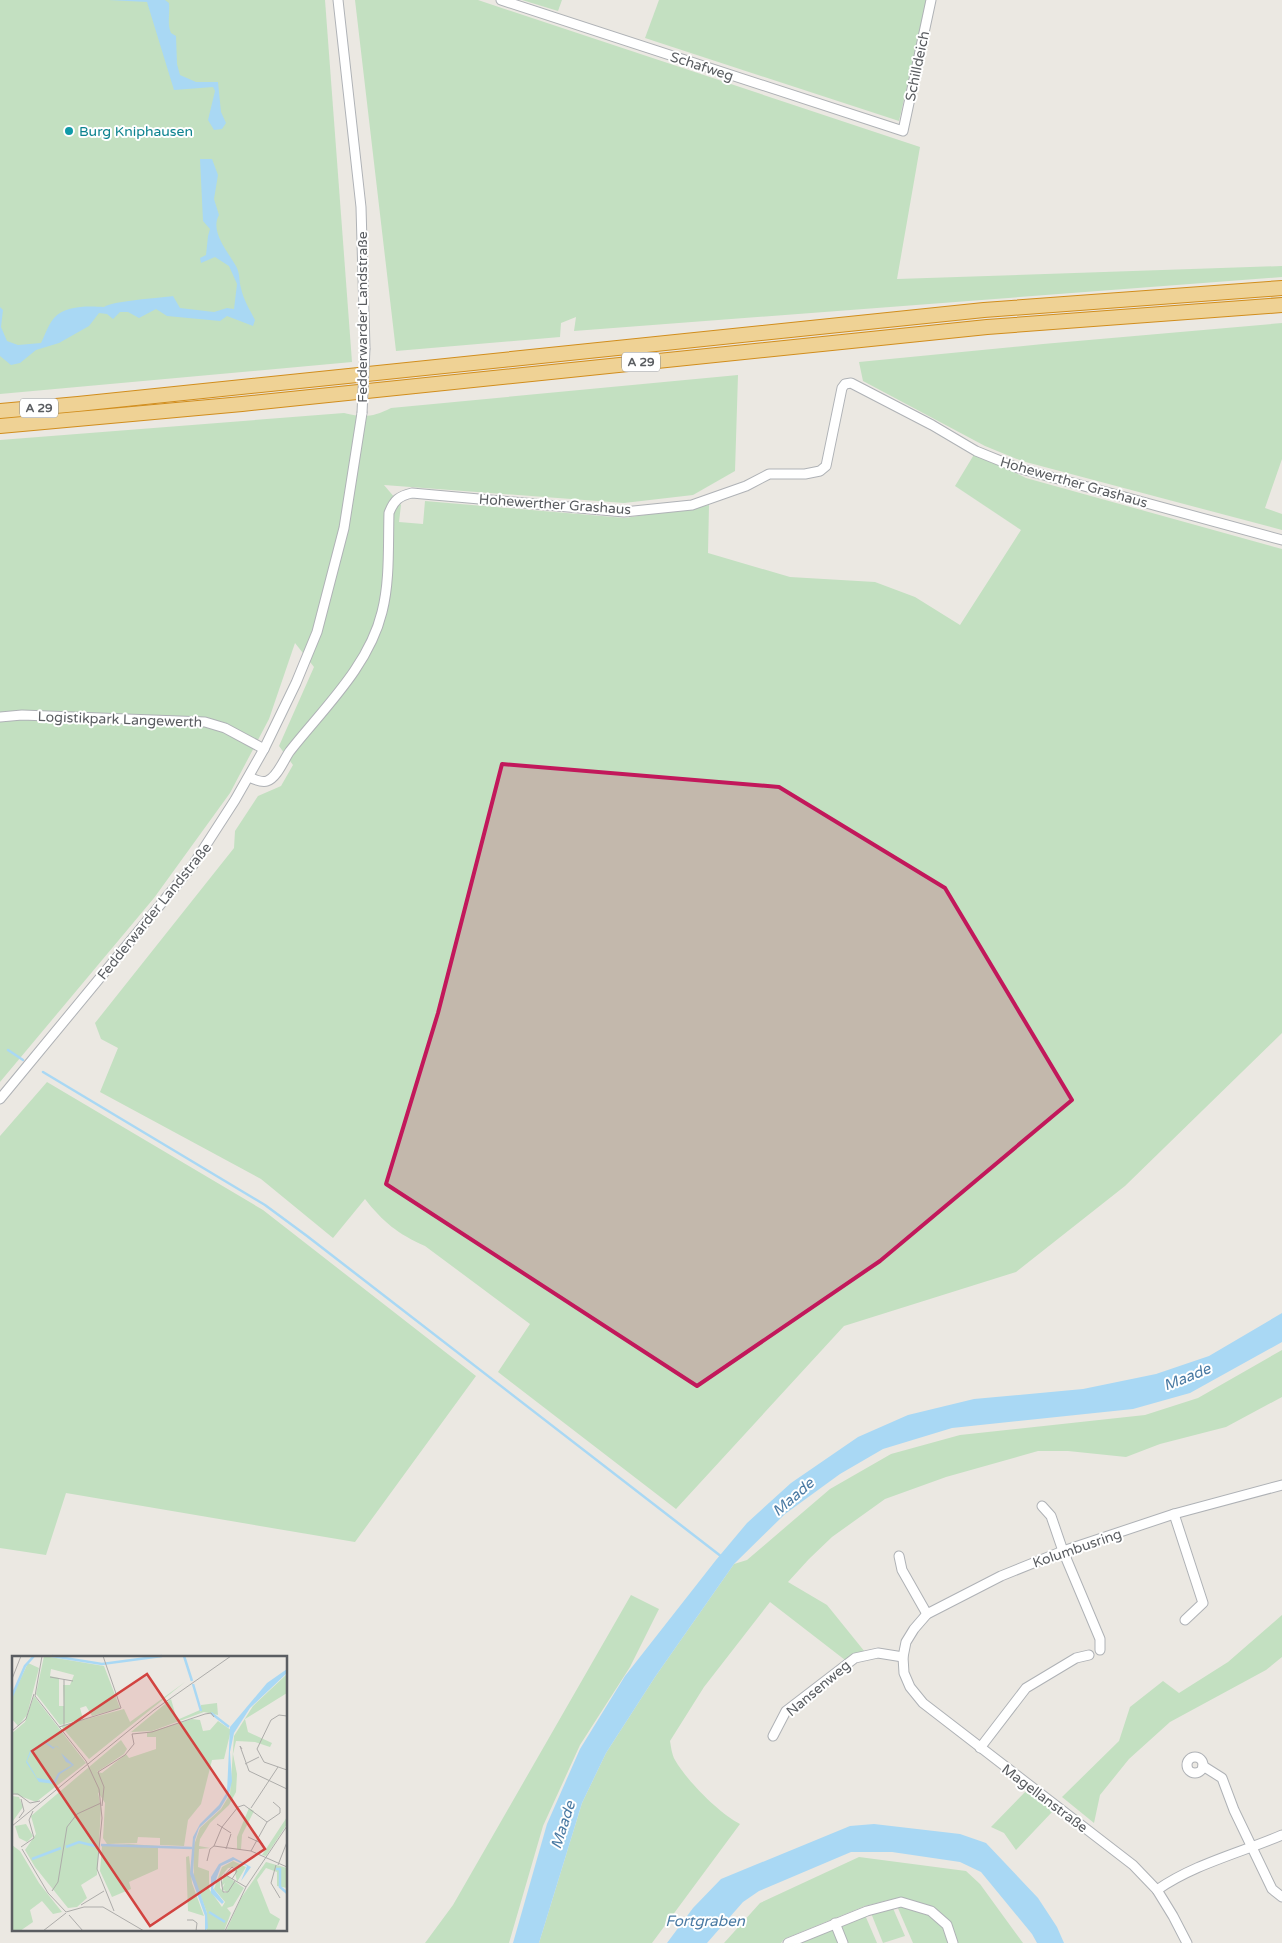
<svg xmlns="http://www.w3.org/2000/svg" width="1282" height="1943" font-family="'Varela Round',sans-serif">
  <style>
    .green { fill: #c3e0c1 }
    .water { fill: #a9d8f4 }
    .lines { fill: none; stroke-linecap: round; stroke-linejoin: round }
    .stream { stroke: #a9d8f4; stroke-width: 2.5 }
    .minor-casing { stroke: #afb2b6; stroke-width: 11 }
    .highway-casing { stroke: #d18d1c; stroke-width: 16 }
    .minor { stroke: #fff; stroke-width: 9 }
    .highway { stroke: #efd295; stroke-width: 14 }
    .minor-bridge-casing { stroke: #afb2b6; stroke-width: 11; stroke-linecap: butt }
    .minor-bridge { stroke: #fff; stroke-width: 9 }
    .marked { fill: #c2185b; fill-opacity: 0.2; stroke: #c2185b; stroke-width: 4; stroke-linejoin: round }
    .culture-dot { fill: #0f9aa8; stroke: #fff; stroke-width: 2 }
    .labels { text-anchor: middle; stroke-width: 4; stroke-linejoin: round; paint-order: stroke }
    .shield { fill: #fff; stroke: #8c8e90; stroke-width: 1 }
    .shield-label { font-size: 12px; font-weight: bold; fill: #5a5d61 }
    .street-label { font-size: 14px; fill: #5a5d61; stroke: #fff }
    .culture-label { font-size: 14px; fill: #0d838f; stroke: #fff; text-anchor: start }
    .water-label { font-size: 15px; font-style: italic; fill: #4a7aa3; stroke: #fff }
    .inset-river { fill: none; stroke: #a9d8f4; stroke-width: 2.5 }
    .inset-road { fill: none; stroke: #adacaa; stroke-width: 1 }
    .view { fill: #d24340; fill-opacity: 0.15; stroke: #d24340; stroke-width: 2.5 }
    .inset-edge { fill: none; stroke: #5a5d61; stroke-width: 2.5 }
  </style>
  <rect width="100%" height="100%" fill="#ebe8e2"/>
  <g class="green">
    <polygon points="0,0 325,0 352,362 0,394"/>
    <polygon points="355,0 478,0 920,147 897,279 1282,266 1282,277 574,331 576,317 561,323 560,337 396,351"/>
    <polygon points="522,0 562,0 558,11"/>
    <polygon points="659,0 927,0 899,121 645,38"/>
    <polygon points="1282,323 1282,459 1265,508 1282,514 1282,530 1022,461 985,446 863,381 859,362 1043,344"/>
    <path d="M738,375l-3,96 -42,24 -69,8 -240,-18 17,20 -2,17 24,2 2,-23 200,17 84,-13 -1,48 82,24 85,5 40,15 45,28 61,-95 -66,-44 20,-33 51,25 256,71v484l-157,153 -109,86 -172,54 -168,183 -178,-137 32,-48 -105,-78c-27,-12 -42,-24 -60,-47l-32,39 -72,-59 -161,-87 18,-44 -17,-9 -6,-16 139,-175 1,-17 23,-35 23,-10 12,-21 -14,-19 35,-79 -19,-24 -26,76 -39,74 -76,105 -154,184v-642l344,-27c20,5 29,4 47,-5z"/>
    <polygon points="47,1082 263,1210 476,1376 355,1542 66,1493 46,1555 0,1548 0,1136"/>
    <path d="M1282,1350v47l-56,30 -66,17 -34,13 -58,-6h-30l-92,26 -61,22 -53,38 -23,22 -21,23 39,23 38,47 -20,8 -75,-58 -66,85 -34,54c1,6 2,14 5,19 12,21 44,53 65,64l-88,119h-113l43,-140 24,-50 49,-76 79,-113 13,-4 83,-71 61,-35 69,-19 185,-20 53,-17z"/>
    <polygon points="631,1595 659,1609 630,1667 580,1745 543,1826 509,1943 425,1943 453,1905"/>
    <polygon points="1282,1615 1282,1657 1266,1670 1170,1722 1129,1759 1100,1795 1094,1823 1062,1797 1119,1741 1130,1707 1163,1681 1179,1693 1228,1662"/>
    <polygon points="1027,1790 1053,1811 1016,1850 1004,1833 991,1827"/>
    <polygon points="859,1857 966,1871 980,1884 1023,1943 958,1943 951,1923 933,1908 901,1897 865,1906 784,1939 781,1943 724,1943 760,1903"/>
    <polygon points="901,1905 929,1914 944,1927 950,1943 913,1943 897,1906"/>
    <polygon points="892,1906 905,1936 883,1943 871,1913"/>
    <polygon points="865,1915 877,1943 847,1943 839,1925"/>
    <polygon points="833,1928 839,1943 797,1943"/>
  </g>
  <g class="water">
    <path d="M109,0h56l4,3c1,10 -2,22 2,30l5,3 1,28 3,11 16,7h22l3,30 5,11 -4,6 -8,1 -6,-10 7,-29 -2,-4 -39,3 -27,-88z"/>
    <path d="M200,159h12l6,16 -4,24 5,16c-10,17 11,39 18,53 3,7 2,13 4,20 2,11 9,22 14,32l-2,6 -26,-10 -7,5 -53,-5 -11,-7 -17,9 -11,-6h-8l-7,7 -6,-5 -8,-1 -10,13 -30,17 -23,7 -16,13 -9,2 -11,-9v-49l3,3 -2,17 6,14 11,4 23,-2c4,-8 7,-18 13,-25 11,-13 35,-12 50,-11 7,-6 56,-9 69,-11l7,12 34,4 13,-4 7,1 3,-25 -8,-18 -14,-9 -14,6 -1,-5 6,-3 2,-19 2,-7 -7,-8z"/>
    <polygon points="1282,1313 1282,1342 1190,1393 1133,1409 952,1428 883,1449 840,1474 785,1514 734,1564 655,1677 606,1753 582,1803 539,1943 513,1943 547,1824 580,1749 625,1676 716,1560 747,1523 791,1483 858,1437 908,1415 974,1399 1083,1389 1156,1374 1209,1356"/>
    <polygon points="874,1824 960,1834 986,1843 1038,1898 1057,1927 1064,1943 1037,1943 1032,1934 981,1872 960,1862 892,1852 851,1852 759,1891 743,1902 707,1943 667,1943 693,1908 721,1879 850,1826"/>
  </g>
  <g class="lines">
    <g class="stream">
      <polyline points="8,1050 23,1060"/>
      <polyline points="43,1072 265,1205 307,1236 722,1557"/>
    </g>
    <g class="minor-casing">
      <g id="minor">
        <polyline points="338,0 361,207 365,348"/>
        <polyline points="501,0 903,131 931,0"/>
        <polyline points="0,717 22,715 205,722 225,728 264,749"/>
        <path d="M249,777c5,2 12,6 18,4 10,-3 17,-22 23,-30 33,-42 79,-85 92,-139 8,-31 6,-66 7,-99 5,-13 10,-17 23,-20l212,19 68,-7 54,-19 23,-12h36l15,-3 6,-5 16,-78 3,-4 6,-1 81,42 44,26 42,17 264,72"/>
        <polyline points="0,1099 193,865 235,800 264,749 296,683 317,632 344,528 362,413"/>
        <polyline points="1042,1506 1051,1516 1063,1551 1100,1639 1100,1650"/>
        <polyline points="1174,1514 1203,1603 1185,1620"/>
        <polyline points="899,1556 902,1570 927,1614"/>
        <polyline points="773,1736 786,1711 855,1658 878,1653 903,1657"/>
        <polyline points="980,1748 1026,1688 1076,1658 1089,1655"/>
        <circle cx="1195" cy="1765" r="8"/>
        <polyline points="1203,1766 1222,1778 1234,1810 1272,1889 1282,1897"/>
        <path d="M1157,1890c37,-26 83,-37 125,-55"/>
        <polyline points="835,1923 843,1943"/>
        <polyline points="788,1943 867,1911 901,1902 931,1911 947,1925 953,1943"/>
        <polyline points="1187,1943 1173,1916 1157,1890 1133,1865 923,1703 910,1687 904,1673 903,1657 906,1642 914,1629 927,1614 1001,1576 1063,1551 1174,1514 1282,1485"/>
      </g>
    </g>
    <g class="highway-casing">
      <g id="highway">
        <polyline points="0,411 78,404 984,310 1282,288"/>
        <polyline points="0,426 242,404 987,327 1282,305"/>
      </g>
    </g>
    <use href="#minor" class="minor"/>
    <use href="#highway" class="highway"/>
    <g class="minor-bridge-casing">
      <polyline id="minor-bridge" points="362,413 365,348"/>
    </g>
    <use href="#minor-bridge" class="minor-bridge"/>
  </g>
  <path class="marked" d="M502,764l277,23 166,101 127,212 -192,161 -183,125 -311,-202 52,-171z"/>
  <circle class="culture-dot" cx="69" cy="131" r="5"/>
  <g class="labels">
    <g class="shield">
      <rect x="622" y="352.5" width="38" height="19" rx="4"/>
      <rect x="20" y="398.5" width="38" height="19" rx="4"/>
    </g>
    <g class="shield-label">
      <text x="641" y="366">A 29</text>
      <text x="39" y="412">A 29</text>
    </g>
    <g class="street-label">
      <text transform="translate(702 66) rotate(18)" y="5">Schafweg</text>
      <text transform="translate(917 66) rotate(-78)" y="5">Schilldeich</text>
      <text transform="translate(362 317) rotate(-90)" y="5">Fedderwarder Landstraße</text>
      <text transform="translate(1074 482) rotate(16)" y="5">Hohewerther Grashaus</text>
      <text transform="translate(555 504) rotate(4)" y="5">Hohewerther Grashaus</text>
      <text transform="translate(120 719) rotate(2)" y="5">Logistikpark Langewerth</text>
      <text transform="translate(154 911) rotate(-51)" y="5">Fedderwarder Landstraße</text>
      <text transform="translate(1077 1548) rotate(-19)" y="5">Kolumbusring</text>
      <text transform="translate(818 1688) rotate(-40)" y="5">Nansenweg</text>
      <text transform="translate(1045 1798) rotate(37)" y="5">Magellanstraße</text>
    </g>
    <g class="culture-label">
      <text x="79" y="136">Burg Kniphausen</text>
    </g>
    <g class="water-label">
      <text transform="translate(1187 1377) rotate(-22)" y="5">Maade</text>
      <text transform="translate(793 1497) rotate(-41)" y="5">Maade</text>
      <text transform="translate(563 1825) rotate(-72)" y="5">Maade</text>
      <text x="705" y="1926">Fortgraben</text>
    </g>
  </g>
  <g transform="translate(12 1656)">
    <rect width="275" height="275" fill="#ebe8e2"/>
    <path d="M32,0l60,10 16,42 -28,8 -6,-10 -6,2 3,11 -23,6 -24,-31zM39,13l23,6 -4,10h-7l1,21h-5v-28l-9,-2zM16,7l11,5 -12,47 -9,11 -6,-7v-22zM275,18v19l-42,26 3,13 24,11 -2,4 -15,-5 -19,-1 -3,13 4,20 -1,18 -7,13 -19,18 -10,16 -1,7 11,2 -11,1 -1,18 11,4v18l13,18 3,-5 -11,-13 8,-22 11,-6 13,6 -9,15 -3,-15 -6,1 -8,10v10l5,5 2,-1 -5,-3 3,-6 -4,4 3,-13 20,14 -11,18 -6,2 4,5 -7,18h-17v-18l-13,-35 -1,-30 7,-20 21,-19 9,-15 4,-58 19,-30zM173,26l-96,77 -28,-33 63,-17 6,13zM22,40l52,67 -50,39 -24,-9v-60l13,-11zM159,43l6,21 23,-10 1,2v-7l16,-2 1,12 -14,-3 -52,19 -21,1zM180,63l8,1 3,11 7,-1 8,-9 13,9 -7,29 -12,1 -11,44 -13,16 -4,26 -24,-1v-7l-22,-1 -1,6 -30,1 -4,-6 2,-35 -7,-11 3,17 -4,66 -16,10 6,13 -10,9 -9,1 -33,-41 -10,-17 11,-16 -5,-18 90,-76 6,9 -3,5 -27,18 5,1 24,-19 3,4 27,-9v-12h-9v-4zM0,140l7,1 4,10 -10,14zM237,152l5,3 -12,24 -1,14h-4v-12zM275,161v7l-7,11 -14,21 -4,-1zM14,168l7,12 -6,6 -8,-4 -4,-12zM117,188l29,2v23l-29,13 2,7 -19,8 -12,-26 2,-25zM0,189l8,6 19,32 23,29 -9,2 -11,-13 -12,9 3,12 -13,9h-8zM177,200l3,27 12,33 -16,-5 -2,-54zM254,206l21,6v20l-10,-2v-14l-11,-4 -9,12 13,33 10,6 -5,12h-49l15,-33z" fill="#c3e0c1" fill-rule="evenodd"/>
    <path d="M275,13v4l-37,35 -16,25 -4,19 2,29 -3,13 -9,15 -21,19 -4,12 -2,32 14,41 1,15 -3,3v-15l-15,-42 3,-37 7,-13 19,-19 8,-13 3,-65 37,-44zM33,85l8,6 4,-1 3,3 -4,-3 -3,3 -8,-6 -14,9 -4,9 10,17 17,3 4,-8 14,-8 -6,-3 -5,-9 13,12 -14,9 -5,10 -16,-2 -13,-20 4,-11zM221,201l18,10 -10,14 6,-15 -13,-6 -13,6 -8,22 11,14 -2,2 -11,-11v-16l8,-13z" fill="#a9d8f4"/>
    <path class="inset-river" d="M40,0l50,8 60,-8M172,0l8,25M181,28l8,27M0,40l13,-30 9,-10M199,57l18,14M89,189l91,3M54,191l13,-5 16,4M20,203l29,-11M264,213h4v18l7,6M197,256l16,10"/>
    <path class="inset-road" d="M30,0l-7,40 51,65 13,28 3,29 -5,51 17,42M38,21l23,4M0,23l9,-23M275,60l-8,-1 -8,5 -14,29 7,13 23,8M52,69v-46M47,71l62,-19 -18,-52M0,75l14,-12 8,-25M230,93l-2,-3 9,25 38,18M233,108l14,-7M0,138h6l12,9 10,-2M90,150l2,-19 -6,-15 27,-17 9,-11 -2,-10 20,-2 53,-18 6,-1 3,4M239,152l27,-41M7,162l5,-7 -3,-12M255,166l13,-9v-5l-7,-6M205,168l14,9M0,170l142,-116 77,-54M236,181l15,7M202,190l8,-19 16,-20 6,-2 23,17 -16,29M202,190l37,5 36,16M9,191l13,-9 -5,-18 4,-9M10,193l26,44 18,19M214,193l5,-15M195,205l3,-12 4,-3M264,209l-5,18 9,15M266,209l9,-23M212,218l22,13M220,223l5,-8 -5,-4 -11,12 2,13h5l7,-11M40,235l6,-9 9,-55 10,-13 24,-11M69,249l23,-14M54,256l18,-5h19l41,24M57,259l14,16M175,264h6l4,3 -1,8M31,275l23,-18M213,275l21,-44 41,-61"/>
    <path class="view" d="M135,18l118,175 -115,77 -118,-175z"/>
    <rect width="275" height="275" class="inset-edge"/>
  </g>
</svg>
